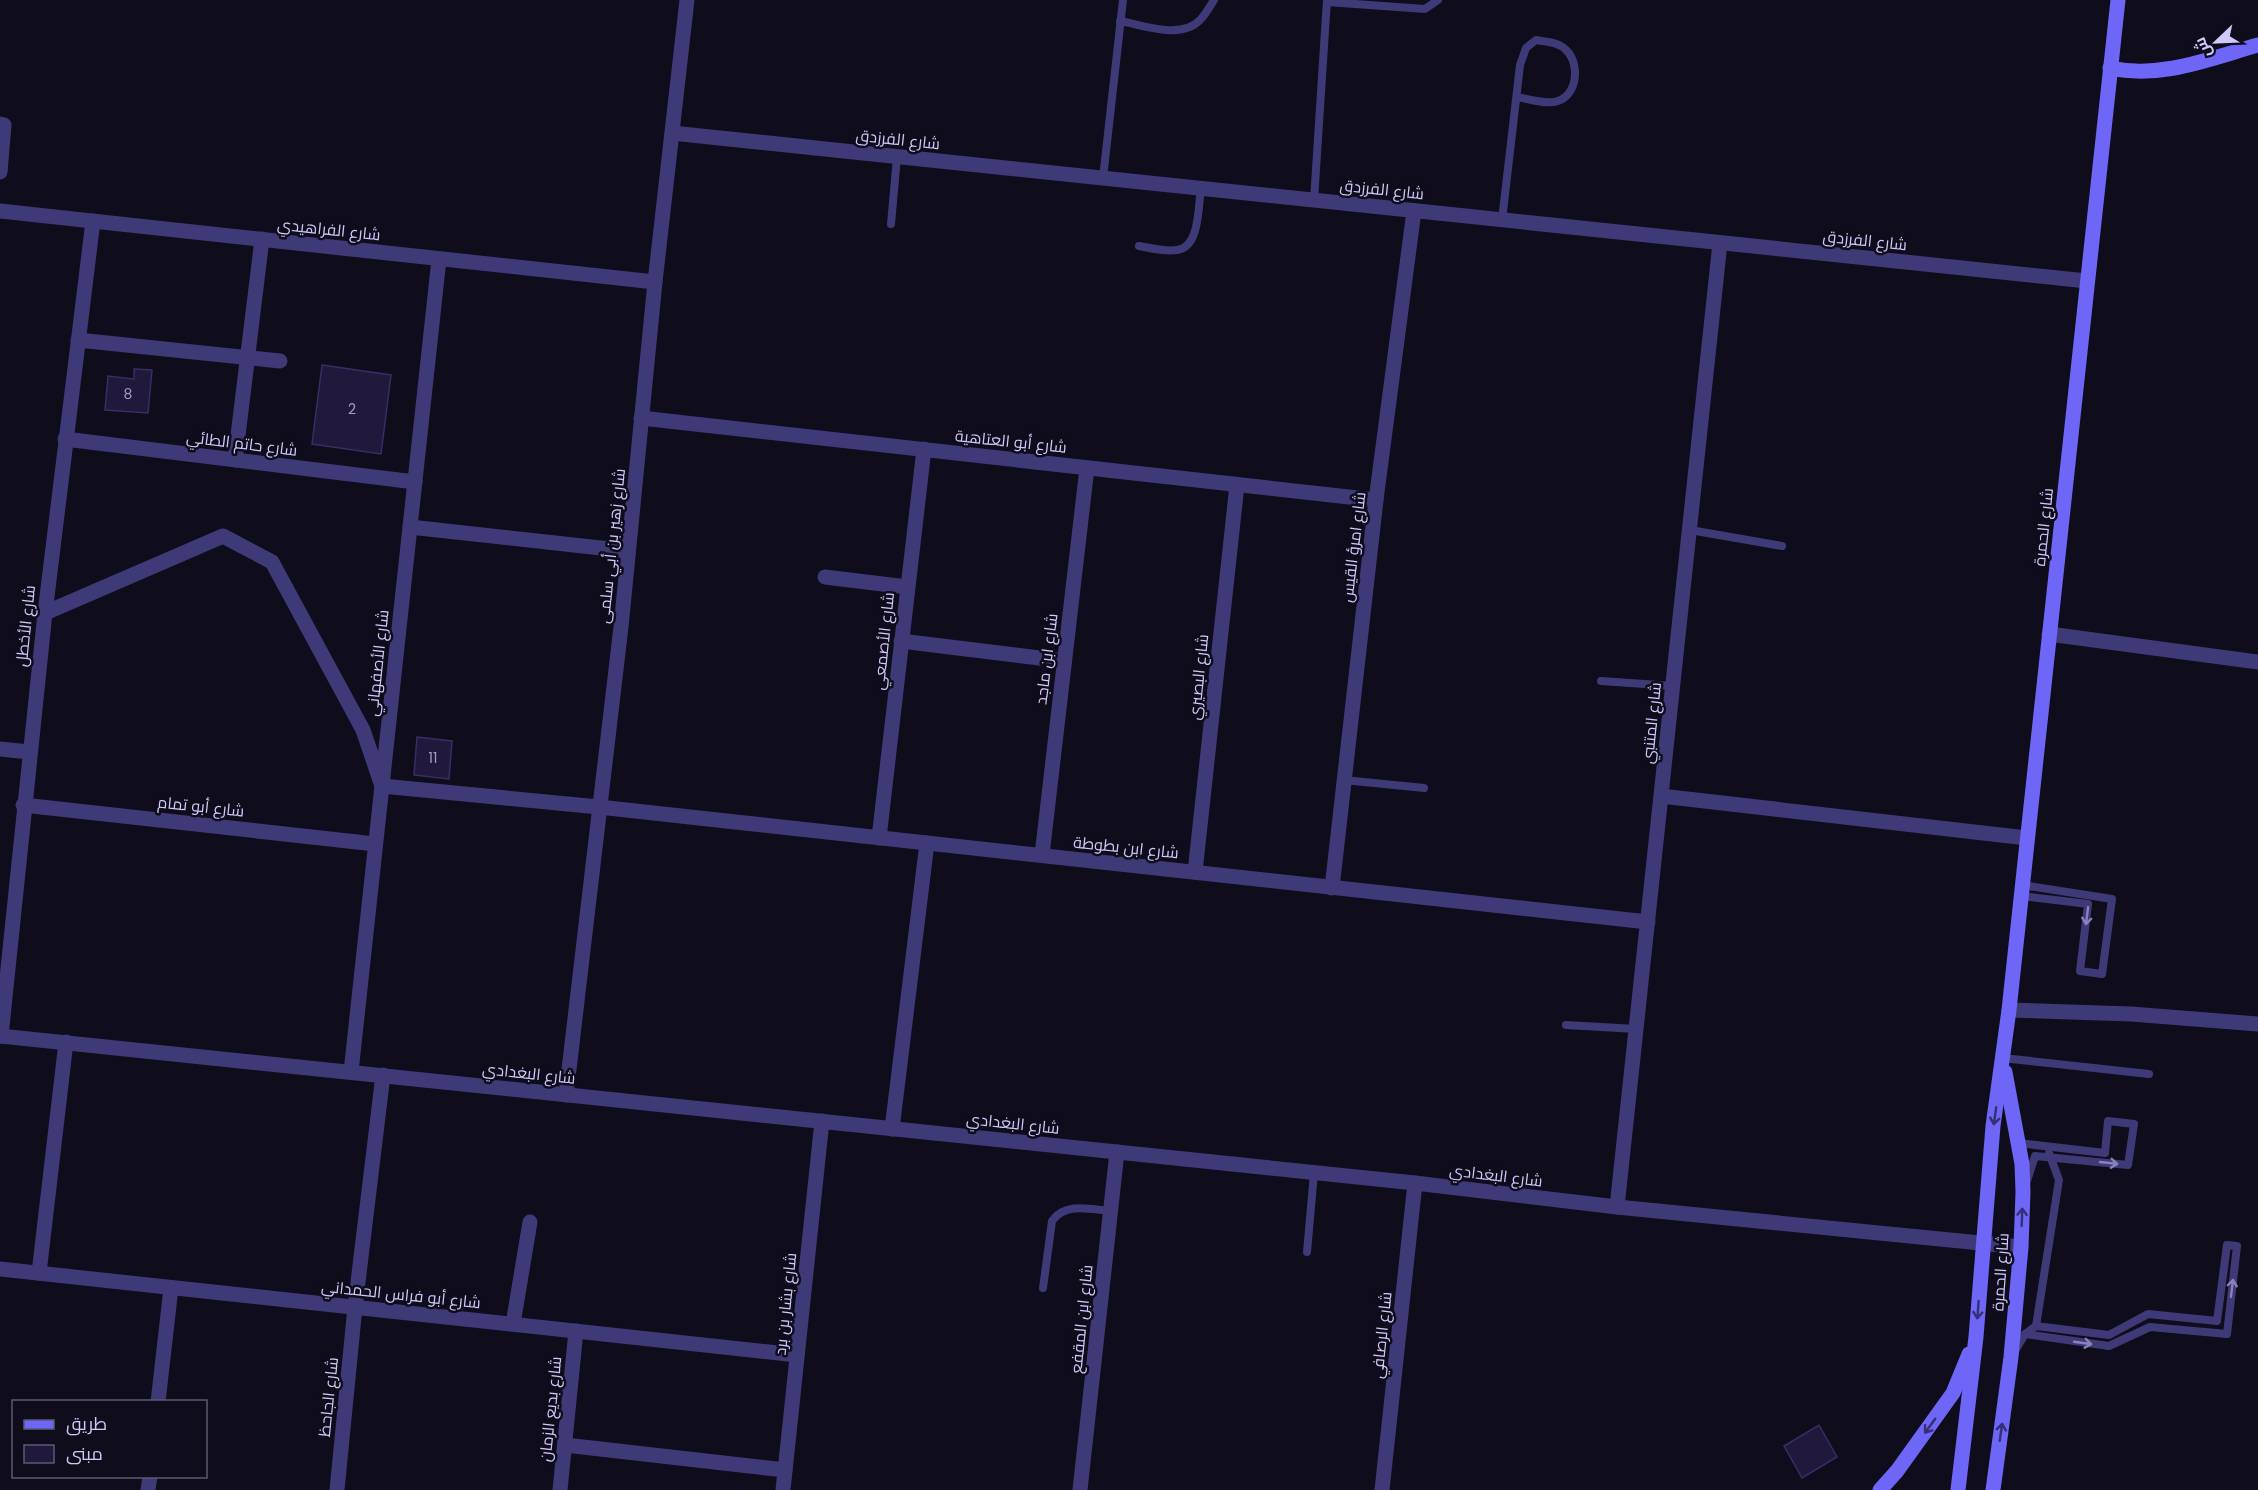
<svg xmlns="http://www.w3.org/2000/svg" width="2258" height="1490" font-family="Poppins,Cairo,sans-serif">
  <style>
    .building { fill: #21193b; stroke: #392d66; stroke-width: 1.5 }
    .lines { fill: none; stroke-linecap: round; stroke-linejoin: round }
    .lane { stroke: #3e3a78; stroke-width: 8 }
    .street { stroke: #3e3a78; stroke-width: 15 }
    .secondary { stroke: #6d66f7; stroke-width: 15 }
    .oneway { stroke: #8882ba }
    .oneway2 { stroke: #353073 }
    .labels { text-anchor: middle; stroke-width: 5; stroke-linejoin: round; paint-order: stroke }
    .number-label { font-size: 14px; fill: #a59dcc }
    .street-label { font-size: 16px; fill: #d1c9fc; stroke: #0f0c1b }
  </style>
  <rect width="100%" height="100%" fill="#0f0c1b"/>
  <g class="building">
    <polygon points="322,365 391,375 381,454 312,444"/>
    <polygon points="134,369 152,370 148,413 105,410 108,376 134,379"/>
    <polygon points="417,737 452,741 449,779 414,775"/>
    <polygon points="1819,1425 1837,1457 1802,1478 1784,1446"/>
  </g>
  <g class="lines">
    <g class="lane">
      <polyline points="1327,2 1425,9 1438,0"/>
      <path d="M1120,21c23,4 61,19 80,-1 6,-6 10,-14 14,-20"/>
      <polyline points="1103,178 1123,0"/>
      <polyline points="1314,200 1327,0"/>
      <path d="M1502,220l18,-155 6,-17 10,-8c11,2 22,2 30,10 14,13 12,44 -8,51 -11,4 -30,-2 -41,-4"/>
      <polyline points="891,224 897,157"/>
      <path d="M1139,246c11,2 26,6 38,4 23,-3 21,-43 24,-62"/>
      <polyline points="1690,530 1782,546"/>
      <polyline points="1601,681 1673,686"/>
      <polyline points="1344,780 1424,788"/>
      <polyline points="2021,896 2088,904 2080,971 2102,974 2112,899 2022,885"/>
      <polyline points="1566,1025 1636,1029"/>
      <polyline points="2003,1058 2149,1074"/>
      <polyline points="2018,1143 2105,1153 2108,1121 2134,1124 2128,1165 2035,1156 2027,1181"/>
      <polyline points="1307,1252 1314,1173"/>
      <path d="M1043,1288l9,-67c13,-19 38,-12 58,-10"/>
      <polyline points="2025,1334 2109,1346 2150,1327 2227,1334 2237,1246 2227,1245 2217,1321 2148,1314 2109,1335 2036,1326"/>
      <polyline points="2015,1351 2025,1334 2036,1326 2059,1180 2049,1153"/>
    </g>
    <g class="street">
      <polyline points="0,124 4,125 0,172"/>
      <polyline points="672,133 2087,281"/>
      <polyline points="0,211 655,282"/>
      <polyline points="78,340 280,361"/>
      <polyline points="641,418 1376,500"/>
      <polyline points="65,439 415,482"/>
      <polyline points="235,460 262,239"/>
      <polyline points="410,527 628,551"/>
      <polyline points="825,577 907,587"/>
      <polyline points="45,613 223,536 272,562 363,730 382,786 599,807 1648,922"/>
      <polyline points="2049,634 2258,662"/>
      <polyline points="901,641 1064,661"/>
      <polyline points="0,749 29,752"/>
      <polyline points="1661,796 2027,838"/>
      <polyline points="23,805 375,844"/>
      <polyline points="879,838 924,449"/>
      <polyline points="1042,855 1087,468"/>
      <polyline points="1195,872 1237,485"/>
      <polyline points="1332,888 1376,500 1414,211"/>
      <polyline points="2009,1010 2131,1014 2258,1024"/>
      <polyline points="0,1036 1415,1183 1617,1207 2021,1247"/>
      <polyline points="1,1036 45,613 93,221"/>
      <polyline points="351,1072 439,259"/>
      <polyline points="566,1095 621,627 655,282 687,0"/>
      <polyline points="892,1129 927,843"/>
      <polyline points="1617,1207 1720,243"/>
      <polyline points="0,1269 797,1355"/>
      <polyline points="39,1273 66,1042"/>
      <polyline points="513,1324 530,1222"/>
      <polyline points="158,1402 171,1288"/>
      <polyline points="565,1445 785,1470"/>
      <polyline points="148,1490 150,1476"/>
      <polyline points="337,1490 355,1307 383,1075"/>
      <polyline points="560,1490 576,1331"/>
      <polyline points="783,1490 822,1121"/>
      <polyline points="1080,1490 1117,1152"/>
      <polyline points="1382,1490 1415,1183"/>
    </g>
    <g class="secondary">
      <path d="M2110,68c51,11 99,-9 148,-23"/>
      <polyline points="1880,1490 1897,1471 1953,1393 1969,1354"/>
      <polyline points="1958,1490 1976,1337 1993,1126 2009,1010 2118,0"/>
      <polyline points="1993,1490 2011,1357 2021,1247 2023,1192 2022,1164 2005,1072"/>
    </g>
  </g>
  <defs><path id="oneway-shaft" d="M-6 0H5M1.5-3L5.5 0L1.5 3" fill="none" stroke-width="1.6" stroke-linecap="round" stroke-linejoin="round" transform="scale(1.5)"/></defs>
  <g class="oneway">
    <use href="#oneway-shaft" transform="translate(2087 916) rotate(97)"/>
    <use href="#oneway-shaft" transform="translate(2109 1163) rotate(6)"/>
    <use href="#oneway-shaft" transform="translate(2232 1288) rotate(-83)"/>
    <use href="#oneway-shaft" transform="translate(2083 1343) rotate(8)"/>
  </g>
  <g class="oneway2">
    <use href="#oneway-shaft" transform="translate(1995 1116) rotate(98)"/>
    <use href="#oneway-shaft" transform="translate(2022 1217) rotate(-88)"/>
    <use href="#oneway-shaft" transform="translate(1978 1310) rotate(94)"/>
    <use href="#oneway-shaft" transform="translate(1930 1426) rotate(126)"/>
    <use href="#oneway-shaft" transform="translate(2001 1432) rotate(-82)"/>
  </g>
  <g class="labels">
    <g class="number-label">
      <text x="128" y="399">8</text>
      <text x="352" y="414">2</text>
      <text x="433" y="763">11</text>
    </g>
    <g class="street-label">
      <text transform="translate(898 139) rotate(6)" y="6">شارع الفرزدق</text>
      <text transform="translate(1382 189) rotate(6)" y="6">شارع الفرزدق</text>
      <text transform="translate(329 229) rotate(6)" y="6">شارع الفراهيدي</text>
      <text transform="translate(1865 240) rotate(6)" y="6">شارع الفرزدق</text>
      <text transform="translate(1011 441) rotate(6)" y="6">شارع أبو العتاهية</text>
      <text transform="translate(242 443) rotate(7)" y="6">شارع حاتم الطائي</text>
      <text transform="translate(2043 527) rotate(-84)" y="6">شارع الحمرة</text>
      <text transform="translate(611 546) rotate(-84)" y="6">شارع زهير بن أبي سلمى</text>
      <text transform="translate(1353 547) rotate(-83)" y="6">شارع امرؤ القيس</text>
      <text transform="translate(25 626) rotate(-84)" y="6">شارع الأخطل</text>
      <text transform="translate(883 641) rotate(-84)" y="6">شارع الأصمعي</text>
      <text transform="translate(1046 659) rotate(-83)" y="6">شارع ابن ماجد</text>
      <text transform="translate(377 663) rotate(-84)" y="6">شارع الأصفهاني</text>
      <text transform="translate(1198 677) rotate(-84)" y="6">شارع البصيري</text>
      <text transform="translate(1651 723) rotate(-84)" y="6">شارع المتنبي</text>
      <text transform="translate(201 806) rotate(6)" y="6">شارع أبو تمام</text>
      <text transform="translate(1126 847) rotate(6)" y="6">شارع ابن بطوطة</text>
      <text transform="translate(529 1073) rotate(6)" y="6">شارع البغدادي</text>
      <text transform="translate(1013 1123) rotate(6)" y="6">شارع البغدادي</text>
      <text transform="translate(1496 1175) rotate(7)" y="6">شارع البغدادي</text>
      <text transform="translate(2000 1272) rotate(-86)" y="6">شارع الحمرة</text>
      <text transform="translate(401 1294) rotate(6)" y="6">شارع أبو فراس الحمداني</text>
      <text transform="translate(785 1304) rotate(-84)" y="6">شارع بشار بن برد</text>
      <text transform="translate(1081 1319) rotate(-84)" y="6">شارع ابن المقفع</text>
      <text transform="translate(1381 1335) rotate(-84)" y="6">شارع الرصافي</text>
      <text transform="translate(328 1397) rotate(-84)" y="6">شارع الجاحظ</text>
      <text transform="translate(550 1409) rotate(-84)" y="6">شارع بديع الزمان</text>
    </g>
  </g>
  <rect x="12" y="1400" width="195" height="78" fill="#0f0c1b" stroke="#5d5875" stroke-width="1.5"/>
  <rect x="24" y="1420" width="30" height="9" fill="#6d66f7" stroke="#5d5875" stroke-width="1.5"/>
  <text x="66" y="1430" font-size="18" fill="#d1c9fc">طريق</text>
  <rect x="24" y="1445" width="30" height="18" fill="#21193b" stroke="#5d5875" stroke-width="1.5"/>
  <text x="66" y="1460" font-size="18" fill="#d1c9fc">مبنى</text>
  <g transform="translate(2216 42) rotate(247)" stroke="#0f0c1b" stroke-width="4.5" paint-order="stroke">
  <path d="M0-4.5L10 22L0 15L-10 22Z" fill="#d1c9fc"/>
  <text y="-9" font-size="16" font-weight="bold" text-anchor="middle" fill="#d1c9fc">ش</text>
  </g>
</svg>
